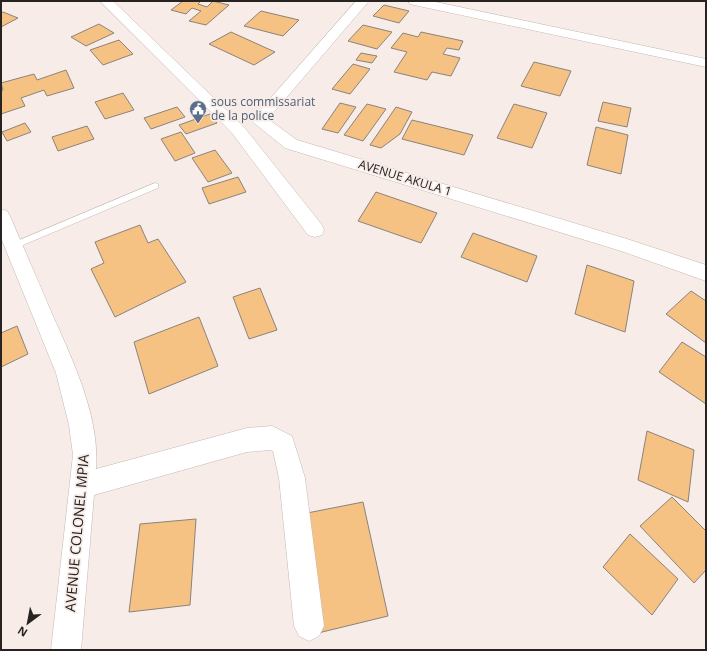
<svg xmlns="http://www.w3.org/2000/svg" width="707" height="651" font-family="'Open Sans',sans-serif">
  <style>
    .building { fill: #f6c284; stroke: #8a837c }
    .lines { fill: none; stroke-linecap: round; stroke-linejoin: round }
    .service-casing { stroke: #c3b9b4; stroke-width: 1 }
    .minor-casing { stroke: #c3b9b4; stroke-width: 1 }
    .service { fill: #fff; fill-rule: evenodd }
    .minor { fill: #fff; fill-rule: evenodd }
    .labels { text-anchor: middle; stroke-width: 3.5; stroke-linejoin: round; paint-order: stroke }
    .far-service-label { font-size: 12px; fill: #4e5e75; stroke: #f7ece7; text-anchor: start }
    .far-street-label { font-size: 12px; fill: #272321; stroke: #f7ece7 }
    .street-label { font-size: 14px; fill: #272321; stroke: #f7ece7 }
  </style>
  <rect width="100%" height="100%" fill="#f7ece7"/>
  <g class="building">
    <polygon points="183,1 201,1 198,4 207,7 213,1 229,5 206,25 189,21 201,11 192,8 186,14 171,10"/>
    <polygon points="384,5 409,11 399,23 373,16"/>
    <polygon points="261,11 299,20 283,36 244,26"/>
    <polygon points="3,12 18,18 1,27 1,13"/>
    <polygon points="99,24 114,33 86,46 71,37"/>
    <polygon points="363,25 392,32 377,49 348,41"/>
    <polygon points="231,32 275,52 254,65 209,44"/>
    <polygon points="421,32 463,41 459,50 447,48 443,54 460,58 451,76 432,72 427,80 394,72 407,52 391,48 403,33 418,37"/>
    <polygon points="119,40 133,54 103,65 90,50"/>
    <polygon points="361,53 377,56 372,63 356,60"/>
    <polygon points="534,62 571,71 560,96 521,86"/>
    <polygon points="353,64 370,69 350,94 332,89"/>
    <polygon points="66,70 74,88 47,96 44,90 21,98 25,106 1,114 1,91 3,90 1,83 34,74 37,80"/>
    <polygon points="123,93 134,110 105,119 95,102"/>
    <polygon points="603,102 631,108 627,127 598,121"/>
    <polygon points="340,103 356,107 338,133 322,129"/>
    <polygon points="367,104 386,109 363,141 344,135"/>
    <polygon points="514,104 547,113 532,148 497,138"/>
    <polygon points="177,107 185,117 151,129 144,118"/>
    <polygon points="396,107 412,112 400,134 381,148 370,145"/>
    <polygon points="210,114 217,123 186,134 179,125"/>
    <polygon points="412,120 473,135 464,155 402,139"/>
    <polygon points="25,123 31,132 7,141 2,132"/>
    <polygon points="87,126 94,139 58,151 52,137"/>
    <polygon points="596,127 628,135 621,174 587,165"/>
    <polygon points="181,132 195,153 175,161 161,139"/>
    <polygon points="215,150 232,173 208,182 192,158"/>
    <polygon points="238,177 246,192 209,204 202,188"/>
    <polygon points="376,192 437,213 421,243 358,221"/>
    <polygon points="140,225 148,243 158,239 186,282 115,317 91,269 104,263 95,242"/>
    <polygon points="473,233 537,256 527,282 461,257"/>
    <polygon points="587,265 634,281 625,332 575,314"/>
    <polygon points="260,288 277,330 249,339 233,297"/>
    <polygon points="691,291 706,301 706,343 666,314"/>
    <polygon points="199,317 218,366 149,394 134,342"/>
    <polygon points="17,326 28,354 1,367 1,333"/>
    <polygon points="682,342 706,357 706,404 659,372"/>
    <polygon points="647,431 694,450 688,502 638,480"/>
    <polygon points="672,497 706,531 706,570 694,583 640,526"/>
    <polygon points="363,502 388,616 314,634 297,515"/>
    <polygon points="196,519 190,605 129,612 140,524"/>
    <polygon points="630,534 678,579 652,615 603,567"/>
  </g>
  <g class="lines">
    <g class="service-casing">
      <polygon id="service" points="155,183 158,184 158,188 16,248 13,249 9,246 10,244"/>
    </g>
    <g class="minor-casing">
      <g id="minor">
        <polygon points="100,1 113,1 244,127 322,225 324,230 322,235 315,237 308,235 232,133"/>
        <polygon points="356,1 369,1 268,119 297,140 627,239 706,265 706,281 621,251 285,148 254,123 251,120 254,117"/>
        <polygon points="408,1 431,1 706,59 706,67 414,5 410,4"/>
        <path d="M1,209l6,2 3,5c14,33 29,67 43,100 21,47 47,102 43,153l151,-41 25,-2 20,10 13,42 19,148 -5,10 -10,5 -10,-5 -5,-10 -15,-148 -6,-27 -3,-1 -23,2 -153,43 -13,155h-30l22,-195 -4,-30 -13,-52 -55,-135z"/>
      </g>
    </g>
    <use href="#service" class="service"/>
    <use href="#minor" class="minor"/>
  </g>
  <defs>
    <g id="civic-pin" transform="scale(0.9)"><path d="M0 17L-7.5 6A9.5 9.5 0 1 1 7.5 6Z" fill="#5c6f8a" stroke="#f7ece7"/><path d="M-.6-6.5H3V-4.5H.6V-3L4-1V1h2V6H-6V1h2V-1L-.6-3ZM-1.2 2.5V6h2.4V2.5Z" fill="#fff"/></g>
  </defs>
  <g fill-rule="evenodd">
    <use href="#civic-pin" x="198" y="109"/>
  </g>
  <g class="labels">
    <g class="far-service-label">
      <text x="211" y="106">sous commissariat<tspan x="211" dy="14">de la police</tspan></text>
    </g>
    <g class="far-street-label">
      <text transform="translate(405 178) rotate(17)" y="4">AVENUE AKULA 1</text>
    </g>
    <g class="street-label">
      <text transform="translate(77 533) rotate(-85)" y="5">AVENUE COLONEL MPIA</text>
    </g>
  </g>
  <rect width="707" height="651" fill="none" stroke="#272321" stroke-width="4"/>
  <g transform="translate(28 623) rotate(212)" stroke="#f7ece7" stroke-width="3" paint-order="stroke">
  <path d="M0-3L7 15L0 10L-7 15Z" fill="#272321"/>
  <text y="-6" font-size="11" font-weight="bold" text-anchor="middle" fill="#272321">N</text>
  </g>
</svg>
